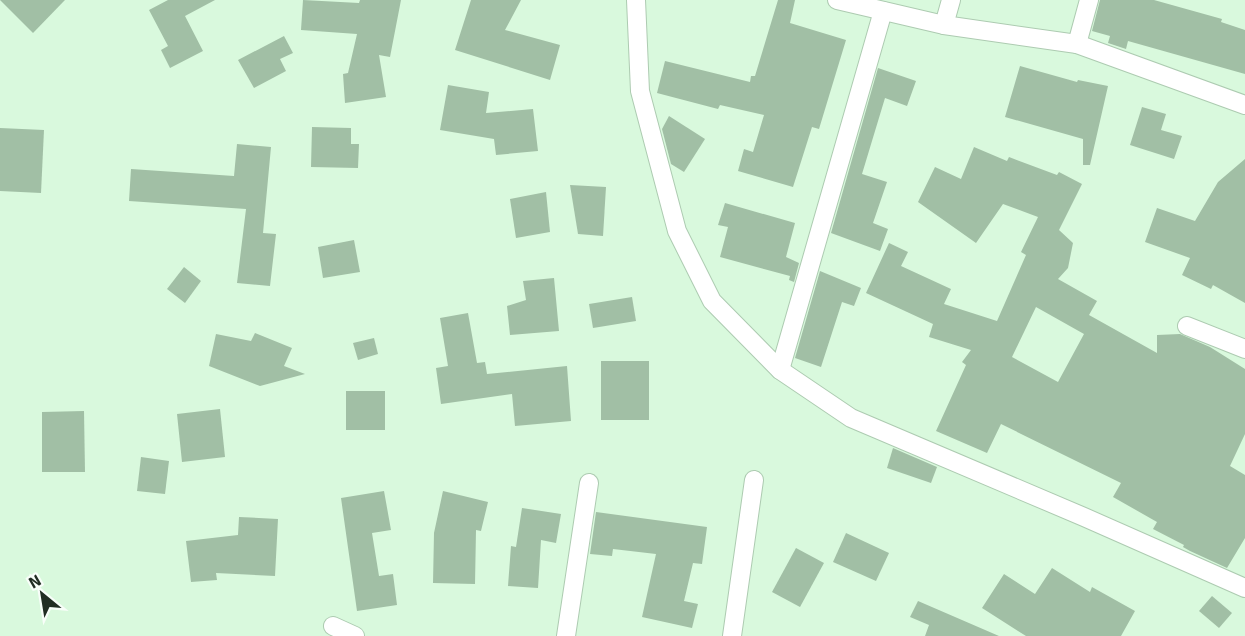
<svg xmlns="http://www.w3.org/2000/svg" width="1245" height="636" font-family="Signika,sans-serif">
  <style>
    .building { fill: #a1bfa5; fill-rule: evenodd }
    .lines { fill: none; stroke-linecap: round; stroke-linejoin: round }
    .street-casing { stroke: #adcbb1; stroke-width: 20 }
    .street { stroke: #fff; stroke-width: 18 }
  </style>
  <rect width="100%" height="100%" fill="#d9f9dd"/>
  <g class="building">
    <polygon points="0,0 65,0 33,33"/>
    <polygon points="168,0 215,0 185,16 203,51 170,68 161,50 168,46 149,10"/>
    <polygon points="303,0 359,3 360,0 401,0 390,57 379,55 386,97 345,103 343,74 348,73 357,34 301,30"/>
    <polygon points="471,0 521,0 505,30 560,45 550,80 455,50"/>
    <polygon points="778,0 795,0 790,23 846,40 819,129 812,127 793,187 738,171 744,149 753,152 764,115 720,105 718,109 657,93 665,61 750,82 751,76 755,76"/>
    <polygon points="1100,0 1154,0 1222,19 1221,22 1245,30 1245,74 1128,41 1126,49 1108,43 1110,36 1092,31"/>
    <polygon points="284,36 293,53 280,59 286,71 254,88 238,60"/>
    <polygon points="1020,66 1077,82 1078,80 1108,86 1090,165 1083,165 1083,139 1005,117"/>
    <polygon points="878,68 916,81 907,106 885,98 862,174 887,182 873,223 888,229 880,251 831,233"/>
    <polygon points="448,85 489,92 486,113 533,109 538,151 496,155 494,139 440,130"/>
    <polygon points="1142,107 1166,114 1161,130 1182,136 1174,159 1130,145"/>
    <polygon points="669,116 705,139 684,172 671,164 662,129"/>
    <polygon points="312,127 351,128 351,144 359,144 358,168 311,167"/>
    <polygon points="0,128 44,130 41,193 0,191"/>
    <polygon points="237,144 271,147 263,233 276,234 270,286 237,283 246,209 129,201 131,169 234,176"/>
    <path d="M974,147l33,14 2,-4 48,18 2,-3 23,12 -23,46 14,13 -5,25 -10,11 39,22 -8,14 68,38v-18l23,-1 30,13 35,22v65l-15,32 15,9v63l-18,30 -37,-17 -7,-4 1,-2 -31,-16 4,-7 -44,-25 8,-14 -120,-59 -14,29 -51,-22 30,-66 -4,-3 9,-12 -42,-13 4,-13 -67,-31 23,-50 19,9 -7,14 50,23 -7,15 53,17 29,-66 -5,-3 17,-35 -35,-13 -27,39 -58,-41 17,-35 26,12zM1036,307l48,27 -26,48 -46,-25z"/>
    <polygon points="1245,159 1245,303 1213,285 1211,289 1182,275 1190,258 1145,242 1157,208 1195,221 1218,182"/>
    <polygon points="570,185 606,187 603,236 578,234"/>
    <polygon points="546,192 550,232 516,238 510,199"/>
    <polygon points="725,203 795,223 786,257 799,263 794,282 789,280 790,276 720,257 728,227 718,225"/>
    <polygon points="354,240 360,272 323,278 318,247"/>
    <polygon points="184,267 201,281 185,303 167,289"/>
    <polygon points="820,271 861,288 854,306 842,302 821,367 795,358"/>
    <polygon points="554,278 559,331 510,335 507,306 526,300 523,281"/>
    <polygon points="632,297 636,321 593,328 589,304"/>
    <polygon points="468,313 477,363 485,362 487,374 567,366 571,421 515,426 512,394 441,404 436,368 448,366 440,318"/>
    <polygon points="255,333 292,348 284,366 305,374 260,386 209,366 216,334 251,341"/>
    <polygon points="374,338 378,354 358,360 353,343"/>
    <rect x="601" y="361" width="48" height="59"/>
    <rect x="346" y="391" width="39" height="39"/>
    <polygon points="220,409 225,457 182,462 177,414"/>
    <polygon points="84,411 85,472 42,472 42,412"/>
    <polygon points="893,448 937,467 931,483 887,468"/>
    <polygon points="141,457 169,461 165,494 137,491"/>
    <polygon points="384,491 391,530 372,533 379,576 393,574 397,605 357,611 341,498"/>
    <polygon points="443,491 488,502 481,531 476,530 475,584 433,583 434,533"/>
    <polygon points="522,508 561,514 556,543 541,540 538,588 508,586 511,546 516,547"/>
    <polygon points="596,512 707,527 702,564 693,563 684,601 698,604 692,628 642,617 656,554 613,549 612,556 590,554"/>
    <polygon points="239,517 278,519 275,576 216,573 217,580 191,582 186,541 238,535"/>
    <polygon points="846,533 889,553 876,581 833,562"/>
    <polygon points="796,548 824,563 800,607 772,592"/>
    <polygon points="1052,568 1090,592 1092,587 1135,611 1121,636 1026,636 982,608 1004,574 1035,594"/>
    <polygon points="1212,596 1232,613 1219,628 1199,611"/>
    <polygon points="918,601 999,636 925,636 929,625 910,617"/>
  </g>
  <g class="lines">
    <g class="street-casing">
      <g id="street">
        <polyline points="636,0 640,91 677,231 712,301 780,370 851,418 1084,517 1245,588"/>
        <polyline points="837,0 944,25 1077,44 1245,105"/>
        <polyline points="944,25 951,0"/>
        <polyline points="1077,44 1089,0"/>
        <polyline points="1187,326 1245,349"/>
        <polyline points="780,370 883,11"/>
        <polyline points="333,626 355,636"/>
        <polyline points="566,636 589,483"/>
        <polyline points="732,636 754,480"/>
      </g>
    </g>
    <use href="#street" class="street"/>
  </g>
  <g transform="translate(42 594) rotate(330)" stroke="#f8fef9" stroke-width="4.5" paint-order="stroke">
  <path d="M0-4.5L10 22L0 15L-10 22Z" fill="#212d23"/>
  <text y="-9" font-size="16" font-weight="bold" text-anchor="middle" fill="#212d23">N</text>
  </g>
</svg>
